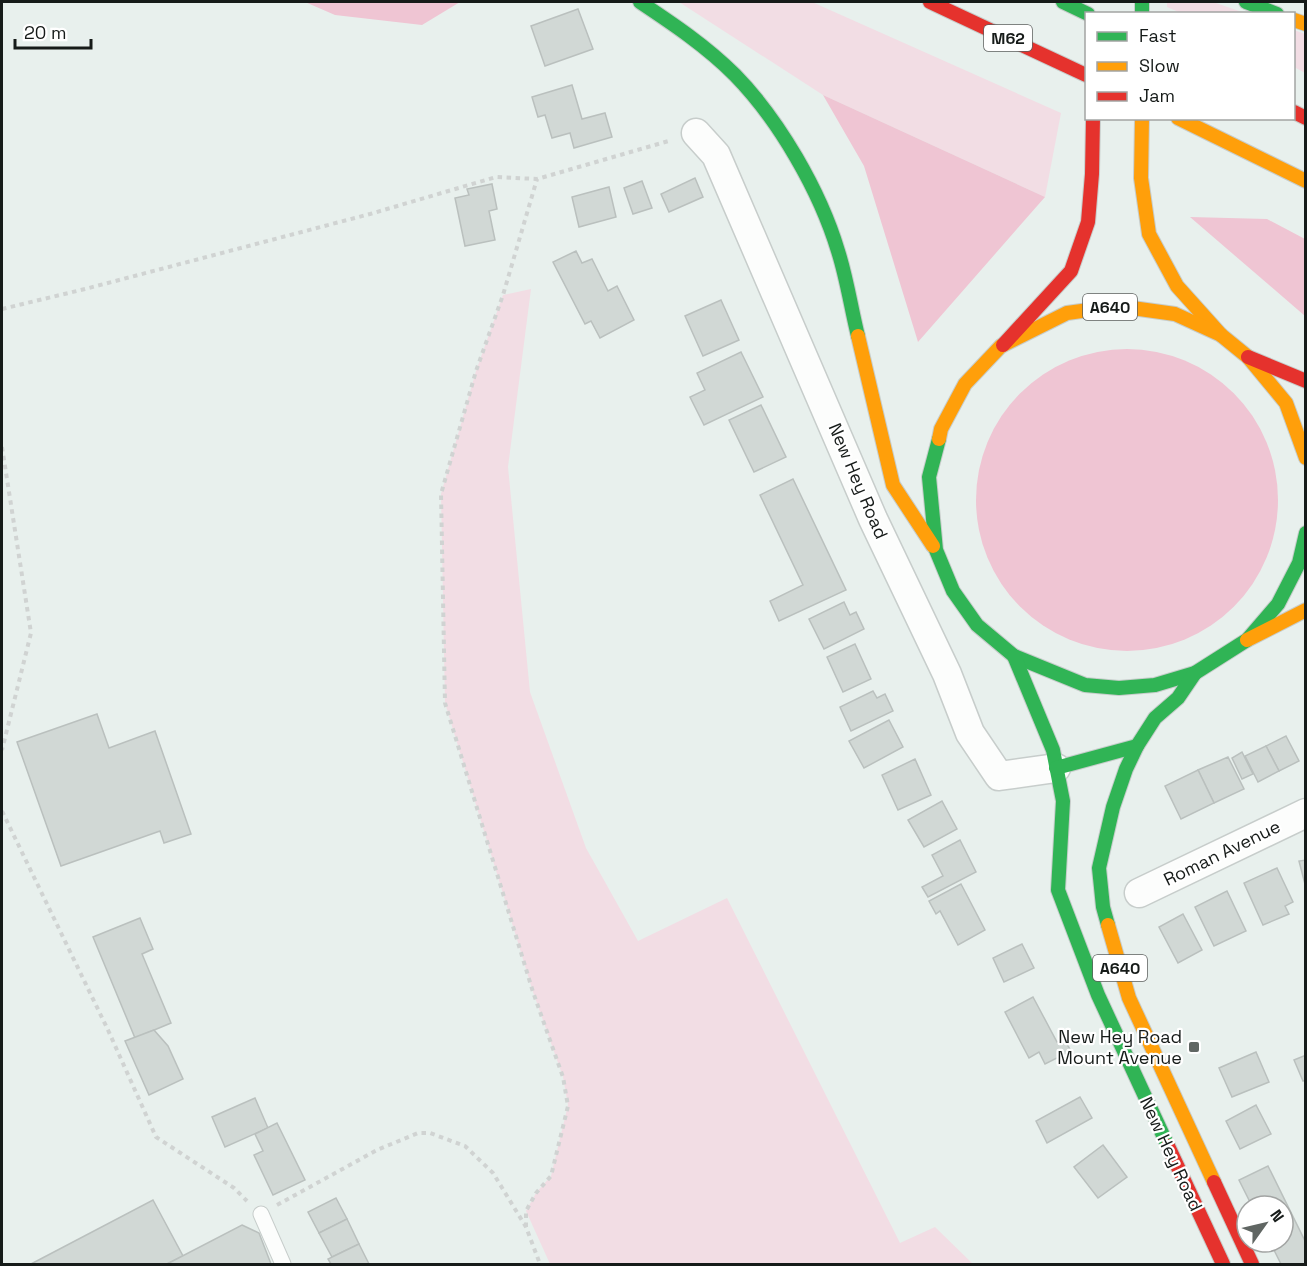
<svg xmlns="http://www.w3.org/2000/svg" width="1307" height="1266" font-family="'Space Grotesk',sans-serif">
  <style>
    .green { fill: #f2dde4 }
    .forest { fill: #efc5d3 }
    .building { fill: #d1d8d5; stroke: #bac0be; stroke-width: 1.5 }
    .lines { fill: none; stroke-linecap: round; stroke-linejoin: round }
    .lane-casing { stroke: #c7cdcb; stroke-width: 17 }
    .street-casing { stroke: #c7cdcb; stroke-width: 31 }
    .fast-casing { stroke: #c7cdcb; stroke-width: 16 }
    .slow-casing { stroke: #c7cdcb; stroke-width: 16 }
    .jam-casing { stroke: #c7cdcb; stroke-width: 16 }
    .path { stroke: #d0d3d2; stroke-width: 4; stroke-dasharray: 4.5 4.5; stroke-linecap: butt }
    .lane { stroke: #fcfdfc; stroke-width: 15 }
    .street { stroke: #fcfdfc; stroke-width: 28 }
    .fast { stroke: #30b455; stroke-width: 14 }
    .slow { stroke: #ff9f0a; stroke-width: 14 }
    .jam { stroke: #e5322d; stroke-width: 14 }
    .poi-dot { fill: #606663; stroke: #fff; stroke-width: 2 }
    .labels { text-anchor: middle; stroke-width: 4.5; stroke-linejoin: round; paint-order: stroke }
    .shield { fill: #fff; stroke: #5c5f5e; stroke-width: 1.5 }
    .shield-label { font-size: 16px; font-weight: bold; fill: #161b19 }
    .street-label { font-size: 18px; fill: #161b19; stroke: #fff }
    .poi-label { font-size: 18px; fill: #161b19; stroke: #fff; text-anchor: end }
  </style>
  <rect width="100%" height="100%" fill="#e8f0ed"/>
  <g class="green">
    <polygon points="679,2 812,2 1061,113 1045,197 823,95"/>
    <polygon points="1167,2 1213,2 1245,13 1181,13 1167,7"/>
    <polygon points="1294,30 1305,34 1305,73 1294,67"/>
    <polygon points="531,289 508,467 530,692 586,848 638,941 727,898 900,1243 935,1227 973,1264 550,1264 526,1211 536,1193 551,1176 568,1105 563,1077 533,992 445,703 441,494 476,371 503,295"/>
  </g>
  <g class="forest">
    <polygon points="305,2 460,2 422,25 335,15"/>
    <polygon points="823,95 1045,197 918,342 864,166"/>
    <polygon points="1190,217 1267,219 1305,239 1305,316"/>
    <circle cx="1127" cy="500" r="151"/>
  </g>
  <g class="building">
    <polygon points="578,9 593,49 545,66 531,26"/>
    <polygon points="572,85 582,119 605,113 612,137 574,148 570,133 552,138 545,115 538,117 532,97"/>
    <polygon points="695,178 703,197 669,212 661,194"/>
    <polygon points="642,181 652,208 633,214 624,188"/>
    <polygon points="492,184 497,209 489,211 495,240 465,246 455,198 469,195 467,189"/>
    <polygon points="609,187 616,217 579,227 572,197"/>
    <polygon points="576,251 582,263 592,259 608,291 617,286 634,320 600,338 591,321 585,324 553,262"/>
    <polygon points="721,300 739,340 703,356 685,316"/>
    <polygon points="741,352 763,397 704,425 690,397 705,390 697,373"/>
    <polygon points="761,405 786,457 754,472 729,420"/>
    <polygon points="793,479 846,590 779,621 770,601 803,585 760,495"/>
    <polygon points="844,602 850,615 856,612 864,629 824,649 809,619"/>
    <polygon points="855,644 871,679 843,692 827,657"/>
    <polygon points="873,691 877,698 885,694 893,711 851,731 840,707"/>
    <polygon points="97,714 109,748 155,731 191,834 164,843 160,831 61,866 17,742"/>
    <polygon points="889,720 903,747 864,768 849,741"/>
    <polygon points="1286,736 1299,761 1279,771 1266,746"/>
    <polygon points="1266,746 1279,771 1258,782 1245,756"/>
    <polygon points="1242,752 1253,774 1242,779 1232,758"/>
    <polygon points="1228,757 1244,789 1214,803 1198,770"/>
    <polygon points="915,759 931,795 898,810 882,775"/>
    <polygon points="1198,770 1214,803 1181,819 1165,786"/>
    <polygon points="942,801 957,829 924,847 908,820"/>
    <polygon points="960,840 976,872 928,897 922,887 943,876 932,855"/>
    <polygon points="1306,860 1306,888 1299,861"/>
    <polygon points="1277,868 1293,902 1285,906 1289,914 1263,925 1244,883"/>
    <polygon points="961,884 985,930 958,945 940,911 936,914 929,901"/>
    <polygon points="1227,891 1246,931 1214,946 1195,907"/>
    <polygon points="1183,914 1202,950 1178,963 1159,927"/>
    <polygon points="140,918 153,949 142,954 171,1023 135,1038 93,937"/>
    <polygon points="1022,944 1034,968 1004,982 993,958"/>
    <polygon points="1033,997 1057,1042 1064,1039 1071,1051 1045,1064 1039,1052 1029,1058 1005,1012"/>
    <polygon points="154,1030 168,1046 183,1079 149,1095 125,1041"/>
    <polygon points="1256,1052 1269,1082 1232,1097 1219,1068"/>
    <polygon points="1306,1055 1306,1080 1303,1081 1294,1060"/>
    <polygon points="1080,1097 1092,1118 1047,1143 1036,1121"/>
    <polygon points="255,1098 268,1128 225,1147 212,1117"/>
    <polygon points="1256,1105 1271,1134 1240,1149 1226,1121"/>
    <polygon points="277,1123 305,1180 273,1195 254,1155 263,1151 255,1134"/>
    <polygon points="1103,1145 1127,1177 1098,1198 1074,1167"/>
    <polygon points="1268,1166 1306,1243 1306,1264 1281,1264 1270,1242 1283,1242 1283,1206 1252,1206 1239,1180"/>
    <polygon points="336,1198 347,1219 319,1233 308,1212"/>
    <polygon points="153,1200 183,1256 167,1264 31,1264"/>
    <polygon points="347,1219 359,1244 332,1257 319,1233"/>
    <polygon points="242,1225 259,1233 271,1264 167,1264"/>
    <polygon points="359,1244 369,1264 331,1264 328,1259"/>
  </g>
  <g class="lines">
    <g class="lane-casing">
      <polyline id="lane" points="261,1214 283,1264"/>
    </g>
    <g class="street-casing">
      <g id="street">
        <polyline points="696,133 716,155 873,519 947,674 970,733 999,776 1056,768"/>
        <polyline points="1139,893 1306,813"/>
      </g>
    </g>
    <g class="fast-casing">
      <g id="fast">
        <path d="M640,2c33,22 66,44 95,73 44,45 85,116 103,176 9,28 13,57 20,85"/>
        <polyline points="1063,2 1088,14"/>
        <polyline points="1142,2 1142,14"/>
        <polyline points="1246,2 1277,14"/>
        <polyline points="939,439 929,477 936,550 953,591 977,625 1014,656 1085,685 1119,688 1155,685 1195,673 1247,640 1278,604 1299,563 1306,533"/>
        <polyline points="1014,656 1053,750 1063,801 1058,890 1098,995 1168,1146"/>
        <polyline points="1056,768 1137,746"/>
        <polyline points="1108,925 1103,907 1099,868 1113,807 1126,769 1137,746 1155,718 1178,698 1195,673"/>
      </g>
    </g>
    <g class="slow-casing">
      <g id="slow">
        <polyline points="1294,20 1306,24"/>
        <polyline points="1142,118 1141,178 1149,234 1177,286 1221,335"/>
        <polyline points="1178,118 1306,181"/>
        <polyline points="858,336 893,485 933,546"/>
        <polyline points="939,439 941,429 965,384 1001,346 1067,313 1118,306 1175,314 1221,335 1248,357 1286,403 1306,458"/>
        <polyline points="1247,640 1306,610"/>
        <polyline points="1108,925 1129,998 1214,1182"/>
      </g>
    </g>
    <g class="jam-casing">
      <g id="jam">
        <polyline points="930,2 1086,75"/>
        <polyline points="1294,112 1306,118"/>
        <polyline points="1003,345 1071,271 1088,222 1092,174 1093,118"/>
        <polyline points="1248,357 1306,381"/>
        <polyline points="1168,1146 1223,1264"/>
        <polyline points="1214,1182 1252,1264"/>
      </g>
    </g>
    <g class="path">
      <polyline points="2,309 85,289 370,214 496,177 537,179 672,140"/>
      <polyline points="2,447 31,633 2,750"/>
      <polyline points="2,811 108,1030 156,1137 234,1188 247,1201"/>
      <polyline points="277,1205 377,1150 418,1133 430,1133 465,1146 493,1173 526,1227 540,1264"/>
      <polyline points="526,1227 526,1211 536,1193 551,1176 568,1106 563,1077 533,992 445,703 441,494 476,371 503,295 537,179"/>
    </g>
    <use href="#lane" class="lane"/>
    <use href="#street" class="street"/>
    <use href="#fast" class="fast"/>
    <use href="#slow" class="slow"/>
    <use href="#jam" class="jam"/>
  </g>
  <rect class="poi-dot" x="1188" y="1041" width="12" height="12" rx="3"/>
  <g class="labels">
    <g class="shield">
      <rect x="984" y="25" width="48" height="26" rx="4.5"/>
      <rect x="1083" y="294" width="54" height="26" rx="4.5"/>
      <rect x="1093" y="955" width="54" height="26" rx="4.5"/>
    </g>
    <g class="shield-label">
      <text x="1008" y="44">M62</text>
      <text x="1110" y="313">A640</text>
      <text x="1120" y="974">A640</text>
    </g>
    <g class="street-label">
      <text transform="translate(858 481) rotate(67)" y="6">New Hey Road</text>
      <text transform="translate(1222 853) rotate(-26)" y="6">Roman Avenue</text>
      <text transform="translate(1171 1154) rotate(65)" y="6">New Hey Road</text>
    </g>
    <g class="poi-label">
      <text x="1182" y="1043">New Hey Road<tspan x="1182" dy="21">Mount Avenue</tspan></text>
    </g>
  </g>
  <rect width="1307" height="1266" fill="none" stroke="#161b19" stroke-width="6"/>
  <rect x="1085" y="12" width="210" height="108" fill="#ffffff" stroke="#a2a4a3" stroke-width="1.5"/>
  <rect x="1097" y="32" width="30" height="9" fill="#30b455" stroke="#a2a4a3" stroke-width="1.5"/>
  <text x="1139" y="42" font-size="18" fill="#161b19">Fast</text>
  <rect x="1097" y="62" width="30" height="9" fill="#ff9f0a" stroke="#a2a4a3" stroke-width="1.5"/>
  <text x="1139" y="72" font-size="18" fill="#161b19">Slow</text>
  <rect x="1097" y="92" width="30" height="9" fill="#e5322d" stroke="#a2a4a3" stroke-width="1.5"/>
  <text x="1139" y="102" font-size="18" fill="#161b19">Jam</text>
  <g transform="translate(1265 1224) rotate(56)"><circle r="28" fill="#ffffff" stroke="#a2a4a3" stroke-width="1.5"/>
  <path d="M0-4.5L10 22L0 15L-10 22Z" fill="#606663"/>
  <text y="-9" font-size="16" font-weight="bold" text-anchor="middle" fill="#161b19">N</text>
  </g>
  <path d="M15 39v9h76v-9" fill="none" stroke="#161b19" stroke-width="3"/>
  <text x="24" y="39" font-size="18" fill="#161b19" stroke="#ffffff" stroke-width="4.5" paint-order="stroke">20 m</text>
</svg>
